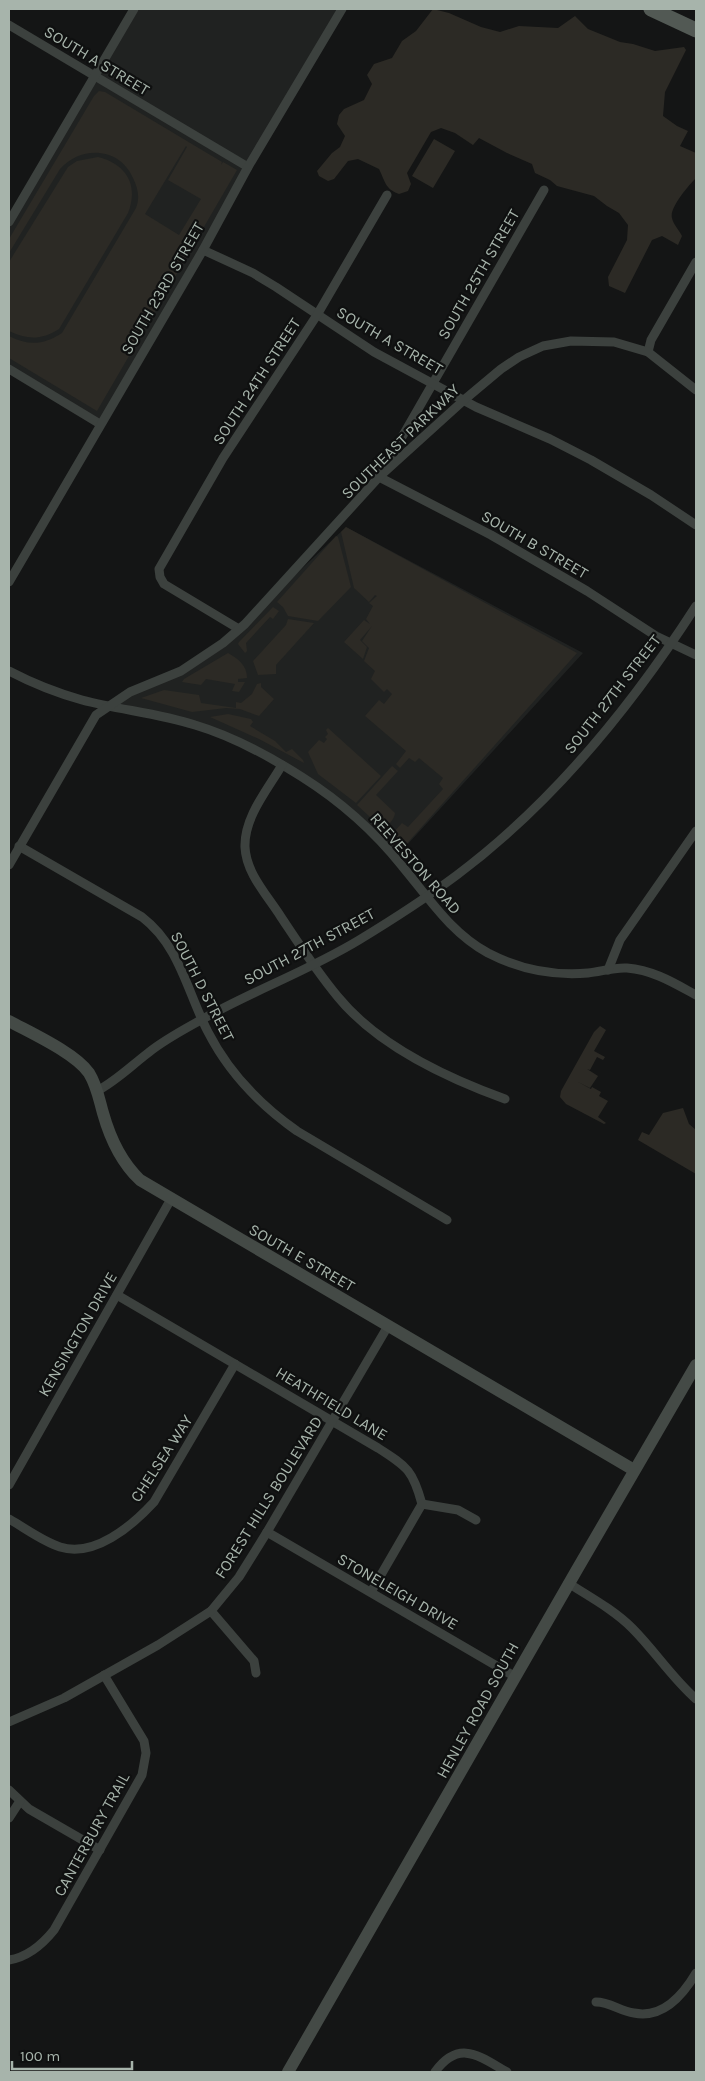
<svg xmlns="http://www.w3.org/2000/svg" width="705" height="2081" font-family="Karla,sans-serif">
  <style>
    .built { fill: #202221 }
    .green { fill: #2c2a25; fill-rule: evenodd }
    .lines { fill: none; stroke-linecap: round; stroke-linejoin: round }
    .street { stroke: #3c413e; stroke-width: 9 }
    .secondary { stroke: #444a46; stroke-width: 12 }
    .primary { stroke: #525954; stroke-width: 15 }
    .labels { text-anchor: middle; stroke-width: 4.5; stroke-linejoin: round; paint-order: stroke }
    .street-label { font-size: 16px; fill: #a7b4ab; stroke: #0f1010 }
  </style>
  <rect width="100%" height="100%" fill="#141515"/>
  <g class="built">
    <polygon points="134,9 342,9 100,424 9,369 9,222"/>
    <polygon points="346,527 583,653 395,858 325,792 221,734 107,706 181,671 223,643"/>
  </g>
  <g class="green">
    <path d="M433,9l16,4 32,14 19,5 19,-6 39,2 17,-12 13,13 32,13 13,2 22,7 29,-4 2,3 -21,42 -2,24 14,10 11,5 -8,15 16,7v25c-7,7 -27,30 -24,40 1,6 7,12 10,18l-4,9 -16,-9 -10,4 -27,53 -16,-7 -1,-9 19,-37 1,-15 -9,-12 -12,-7 -13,-10 -37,-10 -7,-6 -15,-7 -3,-9 -25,-11 -28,-15 -6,7 -18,-12 -14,-5 -10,4 -24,41 4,11 -3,7 -9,3c-14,-5 -14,-13 -20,-25l-21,-10 -10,2 -14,18 -6,2 -9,-5 -2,-5 15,-18 8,-6 5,-11 -8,-12 2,-9 5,-6 20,-9 8,-16 -5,-9 7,-11 18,-6 10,-17 14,-10z"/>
    <path d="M99,91l6,1 117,70 -1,3 2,-3 14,8 -140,241 -88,-53v-22c19,10 35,9 53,-3l74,-125c4,-10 2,-20 -3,-30 -13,-31 -52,-33 -73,-9l-51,84v-14l85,-143zM186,146l1,1 -19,33 33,19 -22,36 -34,-21z"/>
    <polygon points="434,139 455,151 433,188 412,176"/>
    <path d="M98,157c28,7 41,28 30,56l-69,116c-17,11 -32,11 -50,2v-69l59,-95 9,-6z"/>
    <polygon points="346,527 577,653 402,849 392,838 392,834 402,823 408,827 443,789 439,784 443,778 419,758 415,762 409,758 400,768 396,764 406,751 365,716 379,700 384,704 392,694 387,689 384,692 371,679 375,671 364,661 369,648 362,641 372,626 360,640 367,647 363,659 344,642 364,620 370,624 366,619 373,606 369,603 377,596 375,595 369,602 354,588 341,532"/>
    <polygon points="336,536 338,537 351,587 318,621 288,616 283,607 277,602"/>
    <polygon points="273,607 279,611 273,619 270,617 246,643 247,651 245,653 238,644 239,642"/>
    <polygon points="288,619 314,623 276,665 276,674 258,675 253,661 286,625"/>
    <path d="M228,653c10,6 19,12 19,25l-9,1v3h7l-6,10 -7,-1 3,-7 -29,-5 -5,6 -19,-3 2,-3z"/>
    <polygon points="261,683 261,687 274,699 259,716 240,709 226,708 192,712 141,698 164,690 199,695 201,703 236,708 236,702 241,703 252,694 257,684"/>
    <polygon points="228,714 251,719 253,722 250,726 275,741 286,752 292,749 303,760 304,763 259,739 210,717"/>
    <polygon points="328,728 381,776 356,803 318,774 308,752 319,740 324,743 327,739 325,737 328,734 326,730"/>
    <path d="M392,766l6,5 -22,24 19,18c0,5 -7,14 -13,15l-25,-23z"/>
    <polygon points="600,1026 606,1030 594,1051 605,1057 603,1060 597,1057 590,1070 587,1069 598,1076 590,1088 578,1082 591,1089 592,1087 601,1092 599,1096 608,1101 598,1117 606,1123 604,1124 566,1104 560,1097 561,1091 594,1032"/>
    <polygon points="683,1108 689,1124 696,1130 696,1174 638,1140 642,1132 649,1135 663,1113"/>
  </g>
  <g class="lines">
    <g class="street">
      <polyline points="9,25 248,167"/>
      <polyline points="544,190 379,477 491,535 587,591 656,636 696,655"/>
      <polyline points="9,222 134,9"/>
      <polyline points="203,250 253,273 276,287 374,352 476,407 550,439 591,460 651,495 696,525"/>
      <polyline points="648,352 651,340 696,262"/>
      <polyline points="9,369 100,424"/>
      <polyline points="9,582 203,250 248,167 342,9"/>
      <polyline points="239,629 164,584 160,577 159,569 223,458 317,315 387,195"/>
      <path d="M9,671c23,12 48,22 73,29 37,10 76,13 113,25 37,11 74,31 107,52 38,24 72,54 100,89 27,32 48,66 86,87 31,16 65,23 100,20 12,-1 26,-6 39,-5 26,2 47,15 69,27"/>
      <path d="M282,765c-14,24 -38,52 -37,82 1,26 22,48 36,70 18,27 36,55 57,80 40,49 109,81 167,102"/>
      <path d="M19,846l123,71c38,29 45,75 66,115 21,41 52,73 89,99l150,89"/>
      <polyline points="9,865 96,715 130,692 181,671 223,643 245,624 379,477 464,400 501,369 519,357 543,346 571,341 614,342 648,352 696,390"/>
      <polyline points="608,970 620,940 696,831"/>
      <path d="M97,1091c19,-10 34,-25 51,-38 16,-13 35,-23 53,-33 51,-29 107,-49 158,-80 33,-20 67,-42 98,-65 96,-72 174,-168 239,-269"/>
      <path d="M117,1295l261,153c30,19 35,23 44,56l-51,88"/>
      <polyline points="9,1485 171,1199"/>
      <polyline points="422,1504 458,1510 476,1520"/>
      <path d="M9,1519c16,9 33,22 51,28 34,11 72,-21 94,-45l81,-138"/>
      <polyline points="267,1532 514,1676"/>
      <path d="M568,1583c22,14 46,27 64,45 23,23 40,50 64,71"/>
      <polyline points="211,1611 254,1661 256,1673"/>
      <polyline points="9,1722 64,1698 158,1645 211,1611 239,1577 267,1532 388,1326"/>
      <polyline points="9,1790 29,1809 100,1850"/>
      <polyline points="9,1818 20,1801"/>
      <path d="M9,1960c19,-3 33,-15 45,-30l88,-155 4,-22 -2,-12 -40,-66"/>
      <path d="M596,2002c14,0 24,9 38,11 29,6 49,-18 62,-40"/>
      <path d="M435,2072c24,-33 44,-16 72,0"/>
    </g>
    <g class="secondary">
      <path d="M9,1021c22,12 66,32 80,52 8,13 10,26 14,40 7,25 18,49 37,67l494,290"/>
      <path d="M288,2072c135,-237 271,-472 408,-707"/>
    </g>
    <polyline class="primary" points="651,9 696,30"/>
  </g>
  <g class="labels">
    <g class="street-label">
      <text transform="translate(97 60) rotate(31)" y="6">SOUTH A STREET</text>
      <text transform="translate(478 274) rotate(-60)" y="6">SOUTH 25TH STREET</text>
      <text transform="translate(162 288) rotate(-60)" y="6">SOUTH 23RD STREET</text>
      <text transform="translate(390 340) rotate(30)" y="6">SOUTH A STREET</text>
      <text transform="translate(256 381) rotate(-57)" y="6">SOUTH 24TH STREET</text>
      <text transform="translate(400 441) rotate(-44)" y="6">SOUTHEAST PARKWAY</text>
      <text transform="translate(535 544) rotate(30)" y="6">SOUTH B STREET</text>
      <text transform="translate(612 694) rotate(-52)" y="6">SOUTH 27TH STREET</text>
      <text transform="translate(416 863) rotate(49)" y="6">REEVESTON ROAD</text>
      <text transform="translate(309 946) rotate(-28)" y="6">SOUTH 27TH STREET</text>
      <text transform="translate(203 986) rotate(63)" y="6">SOUTH D STREET</text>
      <text transform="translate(302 1257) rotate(30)" y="6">SOUTH E STREET</text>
      <text transform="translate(77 1334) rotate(-60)" y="6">KENSINGTON DRIVE</text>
      <text transform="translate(332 1403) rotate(31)" y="6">HEATHFIELD LANE</text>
      <text transform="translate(161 1458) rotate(-57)" y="6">CHELSEA WAY</text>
      <text transform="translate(268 1497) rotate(-58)" y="6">FOREST HILLS BOULEVARD</text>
      <text transform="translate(398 1591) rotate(30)" y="6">STONELEIGH DRIVE</text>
      <text transform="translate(477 1710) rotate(-61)" y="6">HENLEY ROAD SOUTH</text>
      <text transform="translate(91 1834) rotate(-61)" y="6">CANTERBURY TRAIL</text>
    </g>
  </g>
  <rect width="705" height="2081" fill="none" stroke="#a7b4ab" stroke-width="20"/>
  <path d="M12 2061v8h120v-8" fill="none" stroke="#a7b4ab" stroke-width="2.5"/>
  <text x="20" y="2061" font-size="15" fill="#a7b4ab" stroke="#0f1010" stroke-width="4" paint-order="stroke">100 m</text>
</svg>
